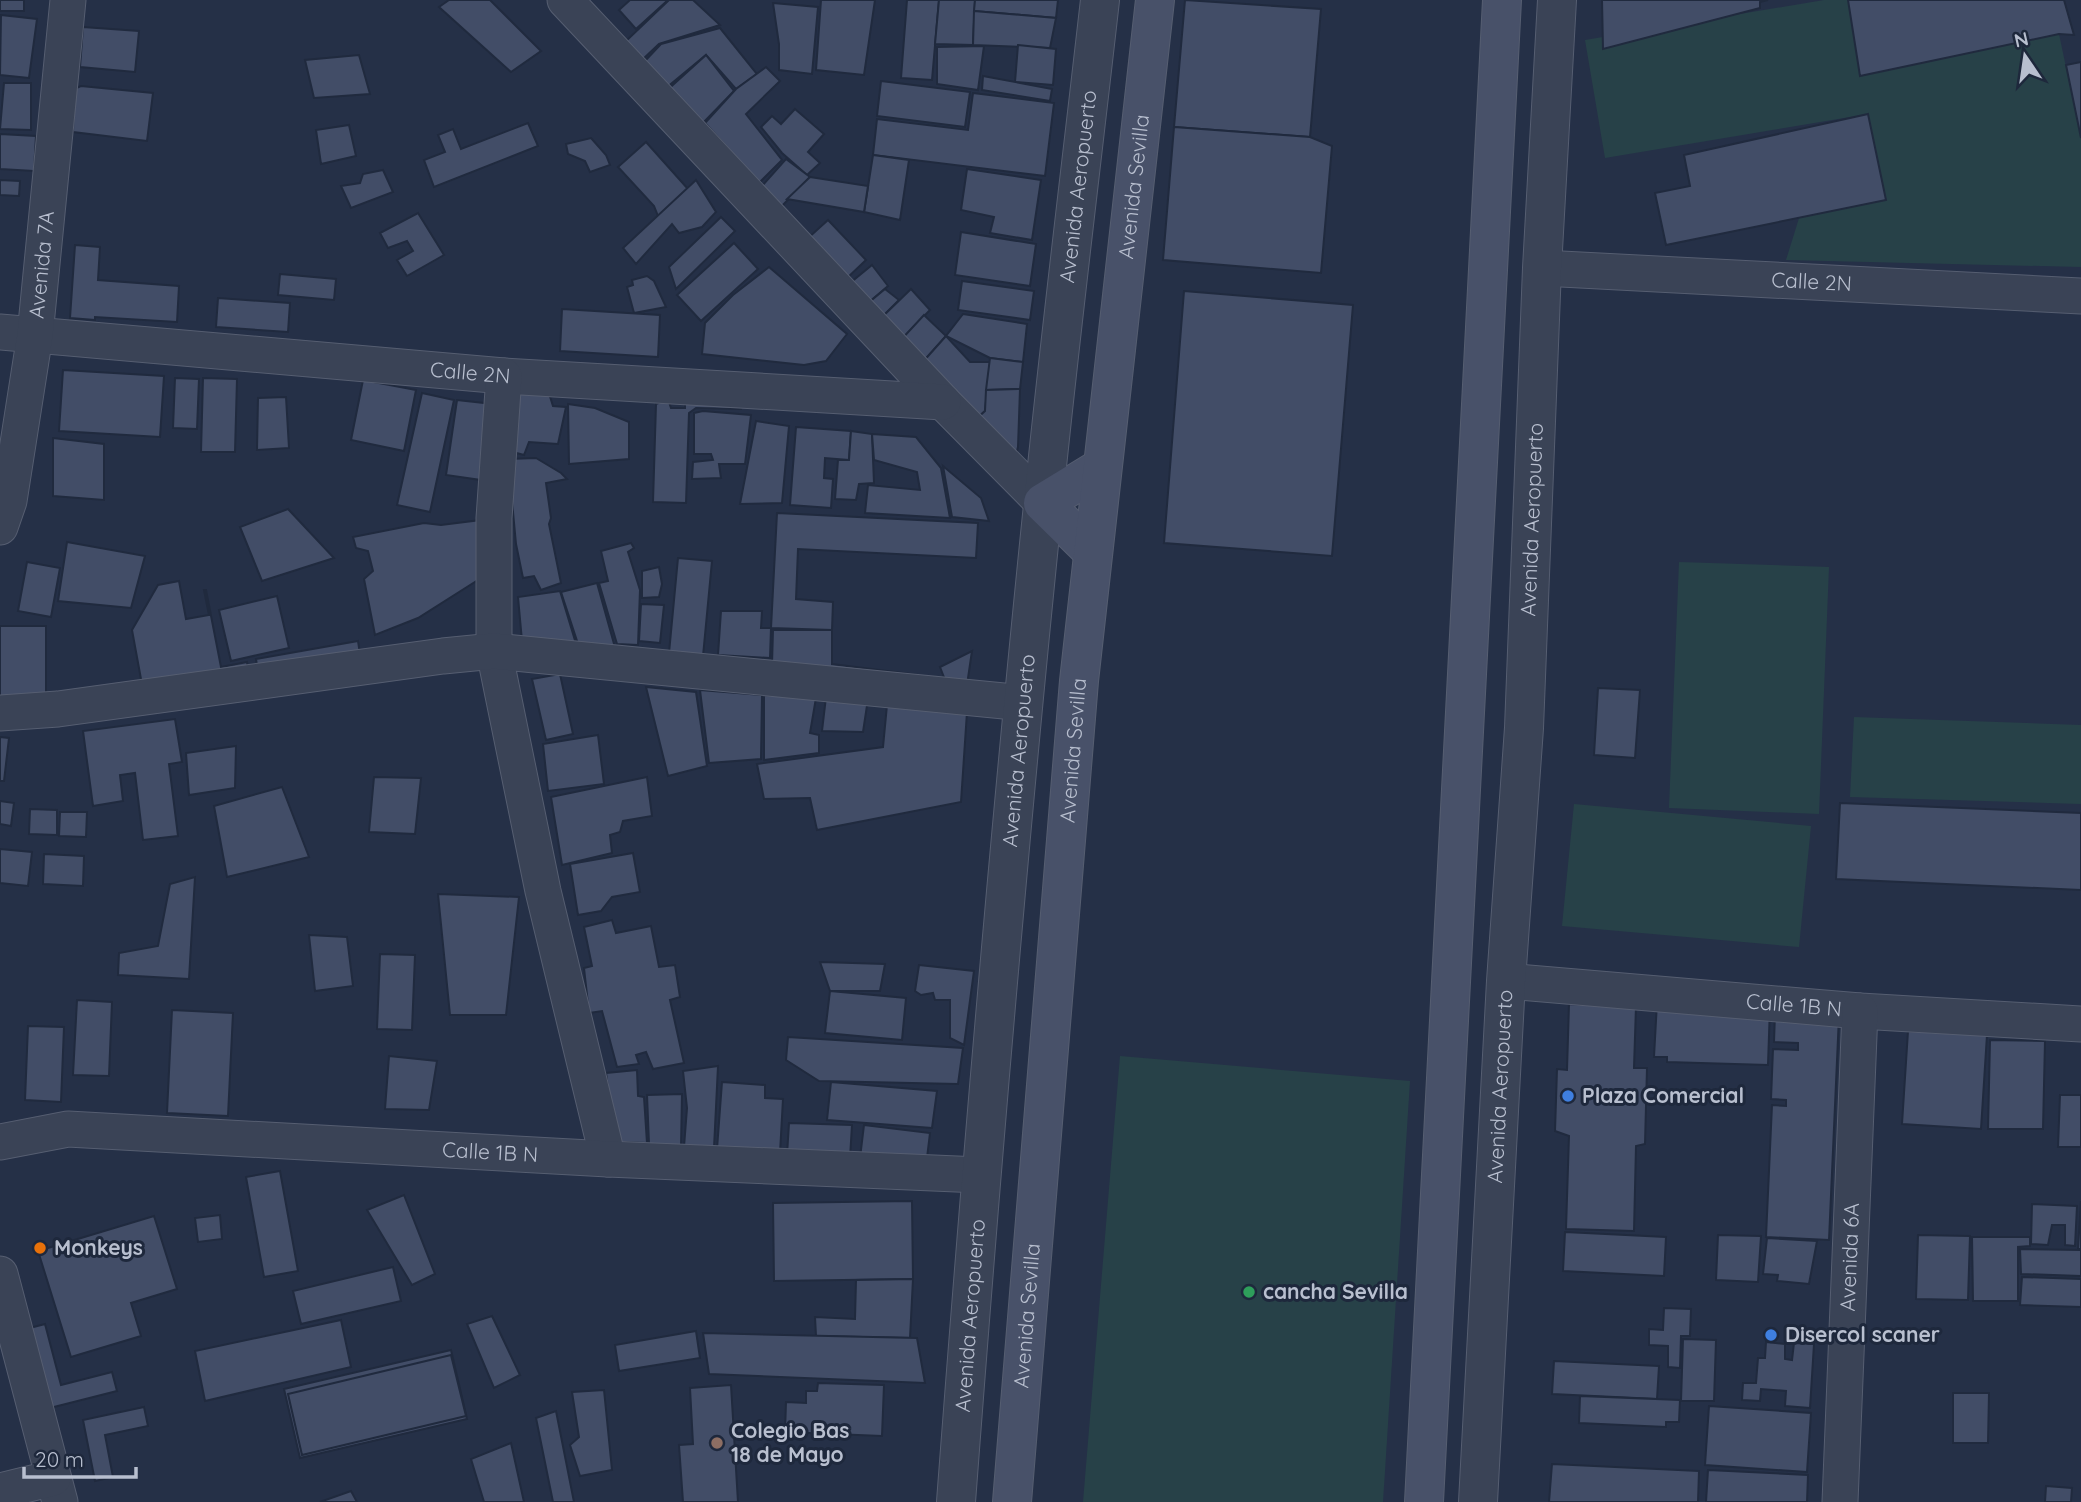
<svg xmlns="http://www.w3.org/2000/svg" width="2081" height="1502" font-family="Quicksand,sans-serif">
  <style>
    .green { fill: #274148 }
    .building { fill: #424d67; stroke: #202a3e; stroke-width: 2 }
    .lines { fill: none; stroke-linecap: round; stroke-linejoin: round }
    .minor-casing { stroke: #565e71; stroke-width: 37 }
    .tertiary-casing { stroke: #565e71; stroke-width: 40 }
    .secondary-casing { stroke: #565e71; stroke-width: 40 }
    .minor { stroke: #3a4356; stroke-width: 35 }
    .tertiary { stroke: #3a4356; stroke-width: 38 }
    .secondary { stroke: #485169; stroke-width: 38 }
    .shop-dot { fill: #3f7fe0; stroke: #1e283c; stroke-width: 2.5 }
    .food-dot { fill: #e8710a; stroke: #1e283c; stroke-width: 2.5 }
    .leisure-dot { fill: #2e9e5b; stroke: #1e283c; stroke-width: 2.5 }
    .education-dot { fill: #8d6e63; stroke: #1e283c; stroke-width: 2.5 }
    .labels { text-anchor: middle; stroke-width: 6; stroke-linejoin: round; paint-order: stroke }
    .street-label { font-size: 21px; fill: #b8bfcf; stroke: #1e283c }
    .poi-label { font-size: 21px; font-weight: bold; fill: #b8bfcf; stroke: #1e283c; text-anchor: start }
  </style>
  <rect width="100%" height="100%" fill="#253047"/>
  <g class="green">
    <polygon points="1824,0 1848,0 1860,76 2059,34 2081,138 2081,267 1786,260 1800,215 1886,200 1868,114 1605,158 1585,40"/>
    <polygon points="1679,562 1829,567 1819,814 1669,808"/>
    <polygon points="1854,717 2081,725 2081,804 1850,797"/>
    <polygon points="1574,804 1811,826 1799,947 1562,926"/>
    <polygon points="1120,1056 1410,1081 1383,1502 1083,1502"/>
  </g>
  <g class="building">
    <rect x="0" y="0" width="24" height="11"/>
    <polygon points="449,0 490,0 541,51 511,72 439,7"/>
    <polygon points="630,0 668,0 636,29 619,10"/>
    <polygon points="669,0 693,0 720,25 659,44 641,61 625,42"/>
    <polygon points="821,0 875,0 864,75 816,70"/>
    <polygon points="907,0 939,0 932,80 901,78"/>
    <polygon points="939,0 975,0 973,45 935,44"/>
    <polygon points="975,0 1058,0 1056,18 974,11"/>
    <polygon points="1185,0 1321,9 1310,137 1174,127"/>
    <polygon points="1602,0 1768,0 1760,2 1760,8 1603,49"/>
    <polygon points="1848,0 2064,0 2074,35 2059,34 1860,76"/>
    <polygon points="773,3 818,7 812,74 779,70 779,44"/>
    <polygon points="974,11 1056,18 1050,48 973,45"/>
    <polygon points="1,15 37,19 29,78 0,75"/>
    <polygon points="83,27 139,31 135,72 80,67"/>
    <polygon points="720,28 757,74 736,89 706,55 666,88 644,62 661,44"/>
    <polygon points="1018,45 1056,49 1053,85 1015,82"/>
    <polygon points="984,46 978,90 937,84 937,47"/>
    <polygon points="359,55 370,94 314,98 305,60"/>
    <polygon points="706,55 734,91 700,126 664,93"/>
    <polygon points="2081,62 2081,138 2066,65"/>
    <polygon points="766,67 780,81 746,114 782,160 759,183 705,123 736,89"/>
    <polygon points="983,76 1052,89 1050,101 982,90"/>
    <polygon points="881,81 970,92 965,127 877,116"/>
    <polygon points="4,83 31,83 31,130 0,129"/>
    <polygon points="81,86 153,93 147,141 73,132 74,89"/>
    <polygon points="973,93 1054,103 1045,176 873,155 877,119 968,130"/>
    <polygon points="795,109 824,134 808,152 820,163 807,175 782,153 761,127 772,116 781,124"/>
    <polygon points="1868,114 1886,200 1666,245 1655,193 1690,186 1684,155"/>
    <polygon points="528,123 538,146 434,187 424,160 445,152 438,135 453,129 461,149"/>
    <polygon points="349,125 356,156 321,164 316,130"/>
    <polygon points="1174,127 1310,137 1332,146 1321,273 1163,260"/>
    <polygon points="0,134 36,136 34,171 0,169"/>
    <polygon points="591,138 606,155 610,165 590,172 585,161 568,154 566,144"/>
    <polygon points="646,142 688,189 658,216 654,206 618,167"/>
    <polygon points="873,155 909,160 900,220 864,212"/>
    <polygon points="786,159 810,177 780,208 761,187"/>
    <polygon points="967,169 1041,180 1032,240 990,233 994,217 961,210"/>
    <polygon points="383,170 393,192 351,208 341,186 360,183 363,174"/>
    <polygon points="810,177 868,186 864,212 787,199"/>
    <polygon points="0,180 20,181 19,196 0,195"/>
    <polygon points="696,180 716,212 702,227 679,233 672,224 636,264 623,248"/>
    <polygon points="418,213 444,255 407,276 397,260 413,251 407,241 388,248 380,233"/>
    <polygon points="721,217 735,231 676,289 669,267"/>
    <polygon points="828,220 866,260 845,280 807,239"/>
    <polygon points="961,232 1036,244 1030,286 955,275"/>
    <polygon points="734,243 758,269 701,321 677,295"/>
    <polygon points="75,245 100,247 98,280 179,286 177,322 95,317 95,320 70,318"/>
    <polygon points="872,265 888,286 861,309 844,288"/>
    <polygon points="769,267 847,334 826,361 804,365 702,354 705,323 733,295"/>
    <polygon points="280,274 336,279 334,300 278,295"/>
    <polygon points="647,276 654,281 666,307 634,313 627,287 633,285 632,280"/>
    <polygon points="962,281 1034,291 1030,320 958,310"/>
    <polygon points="885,289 899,300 877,322 861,309"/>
    <polygon points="911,289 930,310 899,342 879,320"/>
    <polygon points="1184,291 1353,305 1332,556 1164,543"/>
    <polygon points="218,298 290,303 288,332 216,327"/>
    <polygon points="562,309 660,315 658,357 560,351"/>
    <polygon points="963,314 1027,324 1023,362 990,358 946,336"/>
    <polygon points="924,315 946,336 921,364 899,342"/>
    <polygon points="946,336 970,362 990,362 985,411 975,420 921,364"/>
    <polygon points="990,358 1023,362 1020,389 986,390"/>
    <polygon points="63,370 164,376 160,437 59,431"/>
    <polygon points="175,378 199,379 197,429 173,428"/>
    <polygon points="203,378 237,379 235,452 201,452"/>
    <polygon points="363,380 416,390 404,451 351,440"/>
    <polygon points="547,387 553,406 566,407 558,444 529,442 524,455 509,451 511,394"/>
    <polygon points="1020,389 1018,447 1016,455 975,420 985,411 986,390"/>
    <polygon points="422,393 454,400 430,512 397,505"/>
    <polygon points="286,397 289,448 257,450 258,398"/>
    <polygon points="668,399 671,408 685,408 685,400 742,401 741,409 696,408 689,413 686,503 653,502 656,404"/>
    <polygon points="457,400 493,404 481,480 446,475"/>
    <polygon points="568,404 595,408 629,422 629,459 569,464"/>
    <polygon points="703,411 751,415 745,464 719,464 721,478 692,479 693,462 713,460 711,454 694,454 694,413"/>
    <polygon points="756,421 789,426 782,503 740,504"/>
    <polygon points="796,427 851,431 849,460 825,458 824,478 833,479 831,508 790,505"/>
    <polygon points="851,431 872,434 874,483 859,484 856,500 835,499 838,460 849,460"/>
    <polygon points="872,434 916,437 941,468 950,518 865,513 868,485 920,490 917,472 874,460"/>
    <polygon points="53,438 104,444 104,500 53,496"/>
    <polygon points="536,458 561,473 567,479 546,483 551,518 549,524 561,583 541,590 534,576 523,578 516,544 508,459"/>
    <polygon points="943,466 981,498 989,521 952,517"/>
    <polygon points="288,509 334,558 262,581 240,527"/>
    <polygon points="777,513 978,523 976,558 798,549 796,599 833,602 832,630 771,628"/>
    <polygon points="489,519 489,573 418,618 375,635 364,579 373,571 368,551 356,548 353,537 424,523 441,525"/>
    <polygon points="67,542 145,556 131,608 58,601"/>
    <polygon points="631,543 634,548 628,552 640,590 638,645 617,644 599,583 608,581 601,551"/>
    <polygon points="678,558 712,561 703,656 669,653"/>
    <polygon points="27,562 60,568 51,617 18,611"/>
    <polygon points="659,567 662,584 659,597 642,598 642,571"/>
    <polygon points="179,581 186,619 209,615 204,590 206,590 221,667 247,662 248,670 143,690 132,630 158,585"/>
    <polygon points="597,583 616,651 579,647 561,592"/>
    <polygon points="560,591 577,647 522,641 518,597"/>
    <polygon points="277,596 289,648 231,661 219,610"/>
    <polygon points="641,604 664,605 660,643 639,641"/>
    <polygon points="721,611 762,611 761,628 771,628 770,658 718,655"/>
    <rect x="0" y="626" width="46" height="71"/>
    <polygon points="773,630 832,630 832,664 942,678 772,664"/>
    <polygon points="358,641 361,660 259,679 256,659"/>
    <polygon points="972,651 967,685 947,685 940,667"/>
    <polygon points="560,674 573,734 546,740 532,679"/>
    <polygon points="646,687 696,692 707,766 668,776"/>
    <polygon points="1598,688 1640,690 1635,758 1594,755"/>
    <polygon points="700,690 762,695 761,759 709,763"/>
    <polygon points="764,695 816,698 810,733 819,735 819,753 764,760"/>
    <polygon points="826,697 868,699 863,732 822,731"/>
    <polygon points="887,705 967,712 961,802 817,830 810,798 764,799 757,764 883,747"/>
    <polygon points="175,719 182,762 169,764 178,836 143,840 135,773 120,775 123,801 93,806 83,731"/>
    <polygon points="598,735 604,784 548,791 543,744"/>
    <polygon points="0,737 9,738 4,781 0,781"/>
    <polygon points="236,746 235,788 189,795 186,753"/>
    <polygon points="374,777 421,778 415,834 369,832"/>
    <polygon points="647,777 652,816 623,821 620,832 610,835 612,853 562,865 551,797"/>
    <polygon points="282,787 309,857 227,877 214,806"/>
    <polygon points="0,801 14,803 11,826 0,824"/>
    <polygon points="1840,803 2081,813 2081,890 1836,879"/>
    <polygon points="30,809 57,810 57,835 29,834"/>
    <polygon points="60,812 87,812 86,837 59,836"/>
    <polygon points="0,849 32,852 28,886 0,883"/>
    <polygon points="633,853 640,892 612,897 601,911 578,915 570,864"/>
    <polygon points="44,854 84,856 83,886 43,884"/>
    <polygon points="195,877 189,979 118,975 119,953 158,946 170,884"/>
    <polygon points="438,894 519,897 506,1015 450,1015"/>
    <polygon points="612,920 616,933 651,926 659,967 675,965 680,997 670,1000 684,1063 653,1069 646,1052 636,1055 639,1064 617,1067 602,1011 589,1013 584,968 592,966 584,927"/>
    <polygon points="309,935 347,937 353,986 315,991"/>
    <polygon points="380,954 415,955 412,1030 377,1029"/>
    <polygon points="820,962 885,964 880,991 830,991"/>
    <polygon points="919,965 974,971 964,1045 950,1038 950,1000 935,1000 933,993 921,995 915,991"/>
    <polygon points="830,991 906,998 902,1040 825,1033"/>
    <polygon points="77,1000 112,1002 109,1076 73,1075"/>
    <polygon points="1657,1002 1770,1006 1768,1065 1667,1062 1667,1057 1654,1057"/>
    <polygon points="1569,1004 1636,1006 1634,1068 1647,1068 1645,1144 1636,1146 1634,1231 1566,1229 1569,1136 1555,1131 1557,1069 1567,1070"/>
    <polygon points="172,1010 233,1013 228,1116 167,1113"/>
    <polygon points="1775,1013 1839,1016 1829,1240 1766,1237 1772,1105 1786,1106 1786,1100 1771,1099 1773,1049 1798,1050 1798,1043 1774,1042"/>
    <polygon points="28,1026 64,1027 61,1102 25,1100"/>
    <polygon points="1908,1031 1987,1035 1981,1129 1902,1124"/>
    <polygon points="788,1037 963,1048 958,1084 819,1081 786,1060"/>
    <polygon points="1990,1040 2045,1041 2043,1129 1988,1129"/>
    <polygon points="389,1056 437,1061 429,1110 385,1109"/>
    <polygon points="718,1066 714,1148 684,1147 687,1108 683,1071"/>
    <polygon points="637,1070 638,1096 644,1097 647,1143 615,1142 606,1073"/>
    <polygon points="722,1082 765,1085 765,1098 783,1099 780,1153 717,1149"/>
    <polygon points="831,1082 937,1091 932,1128 827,1120"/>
    <polygon points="682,1094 681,1148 649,1144 647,1095"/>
    <polygon points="2060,1095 2081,1095 2081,1147 2058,1147"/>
    <polygon points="789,1123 852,1125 850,1158 787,1155"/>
    <polygon points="864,1125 930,1133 926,1166 860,1158"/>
    <polygon points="280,1171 298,1271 264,1277 246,1177"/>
    <polygon points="404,1195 435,1274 412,1285 367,1210"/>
    <polygon points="912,1201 913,1279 774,1281 773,1203"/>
    <polygon points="2081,1201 2081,1249 2078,1249"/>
    <polygon points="2032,1204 2077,1206 2075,1246 2065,1245 2065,1225 2052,1225 2048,1245 2031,1244"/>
    <polygon points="220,1215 222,1239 198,1242 195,1218"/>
    <polygon points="154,1216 177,1289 131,1303 141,1336 71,1357 38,1251"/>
    <polygon points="1565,1232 1666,1237 1664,1276 1563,1271"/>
    <polygon points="1718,1235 1761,1236 1758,1282 1716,1280"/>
    <polygon points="1918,1235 1970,1236 1968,1300 1916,1299"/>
    <polygon points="1972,1237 2030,1237 2030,1246 2018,1247 2018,1301 1973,1301"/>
    <polygon points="1767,1238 1817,1241 1809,1284 1777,1281 1778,1275 1763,1274"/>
    <polygon points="2020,1249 2081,1250 2081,1276 2021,1274"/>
    <polygon points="393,1267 401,1301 301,1324 293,1291"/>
    <polygon points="2022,1277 2081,1279 2081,1307 2020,1305"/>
    <polygon points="913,1279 910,1338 816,1336 815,1317 855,1319 856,1280"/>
    <polygon points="1664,1308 1691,1309 1690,1336 1681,1336 1680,1368 1668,1367 1668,1346 1649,1345 1649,1329 1663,1330"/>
    <polygon points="492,1316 520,1375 494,1388 467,1324"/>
    <polygon points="341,1320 351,1367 205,1401 195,1351"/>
    <polygon points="45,1324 61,1385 112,1372 117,1391 46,1409 26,1329"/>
    <polygon points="696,1331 700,1358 619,1371 615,1345"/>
    <polygon points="703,1333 917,1338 925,1383 709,1374"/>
    <polygon points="1683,1339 1716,1340 1714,1401 1681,1401"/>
    <polygon points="1766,1342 1785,1344 1785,1359 1792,1360 1794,1343 1814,1344 1810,1408 1785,1406 1786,1391 1761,1389 1760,1401 1742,1400 1743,1383 1756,1383 1758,1358 1765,1358"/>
    <polygon points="451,1350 467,1419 300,1458 284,1389"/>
    <polygon points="451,1355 466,1416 302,1455 288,1394"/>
    <polygon points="1554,1361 1659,1366 1657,1399 1552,1394"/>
    <polygon points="818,1383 884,1385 882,1436 785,1432 786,1402 806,1403 806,1391 817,1391"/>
    <polygon points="731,1385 738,1502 683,1502 679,1445 693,1444 690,1388"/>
    <polygon points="604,1390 612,1470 580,1476 570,1445 579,1437 572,1392"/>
    <polygon points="1953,1393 1989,1393 1988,1443 1953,1443"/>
    <polygon points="1580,1396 1680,1400 1679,1422 1666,1422 1666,1427 1579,1423"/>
    <polygon points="1709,1406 1811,1413 1807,1472 1705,1465"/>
    <polygon points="144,1407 148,1426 105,1435 113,1477 95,1481 83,1420"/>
    <polygon points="556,1411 574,1502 553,1502 536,1418"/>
    <polygon points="511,1443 524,1502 484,1502 471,1459"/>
    <polygon points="1552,1464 1699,1471 1698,1502 1549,1502"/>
    <polygon points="1708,1470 1808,1475 1807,1502 1706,1502"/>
    <polygon points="2046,1486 2072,1488 2071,1502 2045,1502"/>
    <polygon points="351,1491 357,1502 320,1502"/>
  </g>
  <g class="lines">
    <g class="minor-casing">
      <g id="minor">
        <polyline points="565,0 943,402 1043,503"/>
        <path id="s1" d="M1542,268l539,28"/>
        <path id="s2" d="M0,332l504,44 439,26"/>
        <polyline points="504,376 494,518 494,651 543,891 608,1159"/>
        <path id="s3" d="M0,527l9,-26 26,-166 33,-335"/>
        <polyline points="0,713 58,709 443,656 494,651 1024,703"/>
        <path id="s4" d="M1506,981l354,30 221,13"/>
        <path id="s5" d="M0,1142l68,-13 540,30 372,16"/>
        <polyline points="0,1274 60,1502"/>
        <polyline points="0,1491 53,1478"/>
        <path id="s6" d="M1840,1502l20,-491"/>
      </g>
    </g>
    <g class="tertiary-casing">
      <g id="tertiary">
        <path id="s7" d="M956,1502c25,-333 53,-665 87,-997 17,-169 38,-337 57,-505"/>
        <path id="s8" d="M1478,1502l28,-521 18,-253 18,-460 15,-268"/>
      </g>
    </g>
    <g class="secondary-casing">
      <g id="secondary">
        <polyline points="1093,552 1043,503 1102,467"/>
        <path id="s9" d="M1012,1502l67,-821 76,-681"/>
        <polyline points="1424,1502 1502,0"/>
      </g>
    </g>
    <use href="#minor" class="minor"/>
    <use href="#tertiary" class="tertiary"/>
    <use href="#secondary" class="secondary"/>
  </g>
  <g class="shop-dot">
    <circle cx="1568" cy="1096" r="7"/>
    <circle cx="1771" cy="1335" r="7"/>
  </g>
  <circle class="food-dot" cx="40" cy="1248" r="7"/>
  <circle class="leisure-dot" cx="1249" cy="1292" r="7"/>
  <circle class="education-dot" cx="717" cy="1443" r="7"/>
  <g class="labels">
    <g class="street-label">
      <text dy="7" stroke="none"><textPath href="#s7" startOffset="1321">Avenida Aeropuerto</textPath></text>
      <text dy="7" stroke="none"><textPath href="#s9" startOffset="1321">Avenida Sevilla</textPath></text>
      <text dy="7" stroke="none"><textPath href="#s3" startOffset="266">Avenida 7A</textPath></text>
      <text dy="7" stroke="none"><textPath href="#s1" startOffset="270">Calle 2N</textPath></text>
      <text dy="7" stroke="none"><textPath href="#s2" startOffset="472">Calle 2N</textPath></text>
      <text dy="7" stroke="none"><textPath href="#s8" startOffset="984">Avenida Aeropuerto</textPath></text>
      <text dy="7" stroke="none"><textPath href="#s7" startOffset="754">Avenida Aeropuerto</textPath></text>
      <text dy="7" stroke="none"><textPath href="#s9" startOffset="754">Avenida Sevilla</textPath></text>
      <text dy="7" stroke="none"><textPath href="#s4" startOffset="289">Calle 1B N</textPath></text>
      <text dy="7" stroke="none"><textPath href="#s8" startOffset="416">Avenida Aeropuerto</textPath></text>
      <text dy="7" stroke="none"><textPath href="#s5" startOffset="492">Calle 1B N</textPath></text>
      <text dy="7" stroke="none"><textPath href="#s6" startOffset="245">Avenida 6A</textPath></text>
      <text dy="7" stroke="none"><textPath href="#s7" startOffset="187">Avenida Aeropuerto</textPath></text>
      <text dy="7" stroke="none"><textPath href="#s9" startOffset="187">Avenida Sevilla</textPath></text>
    </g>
    <g class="poi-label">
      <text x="1582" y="1103">Plaza Comercial</text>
      <text x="54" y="1255">Monkeys</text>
      <text x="1263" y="1299">cancha Sevilla</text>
      <text x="1785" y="1342">Disercol scaner</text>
      <text x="731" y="1438">Colegio Bas<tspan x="731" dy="24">18 de Mayo</tspan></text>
    </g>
  </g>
  <g transform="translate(2025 56) rotate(347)" stroke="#1e283c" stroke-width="5" paint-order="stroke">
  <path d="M0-5L12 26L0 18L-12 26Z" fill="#b8bfcf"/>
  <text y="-10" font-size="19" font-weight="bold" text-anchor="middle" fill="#b8bfcf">N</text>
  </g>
  <path d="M24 1467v10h112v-10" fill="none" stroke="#b8bfcf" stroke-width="3.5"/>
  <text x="35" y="1467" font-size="21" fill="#b8bfcf" stroke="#1e283c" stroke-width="5" paint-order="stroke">20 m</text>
</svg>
